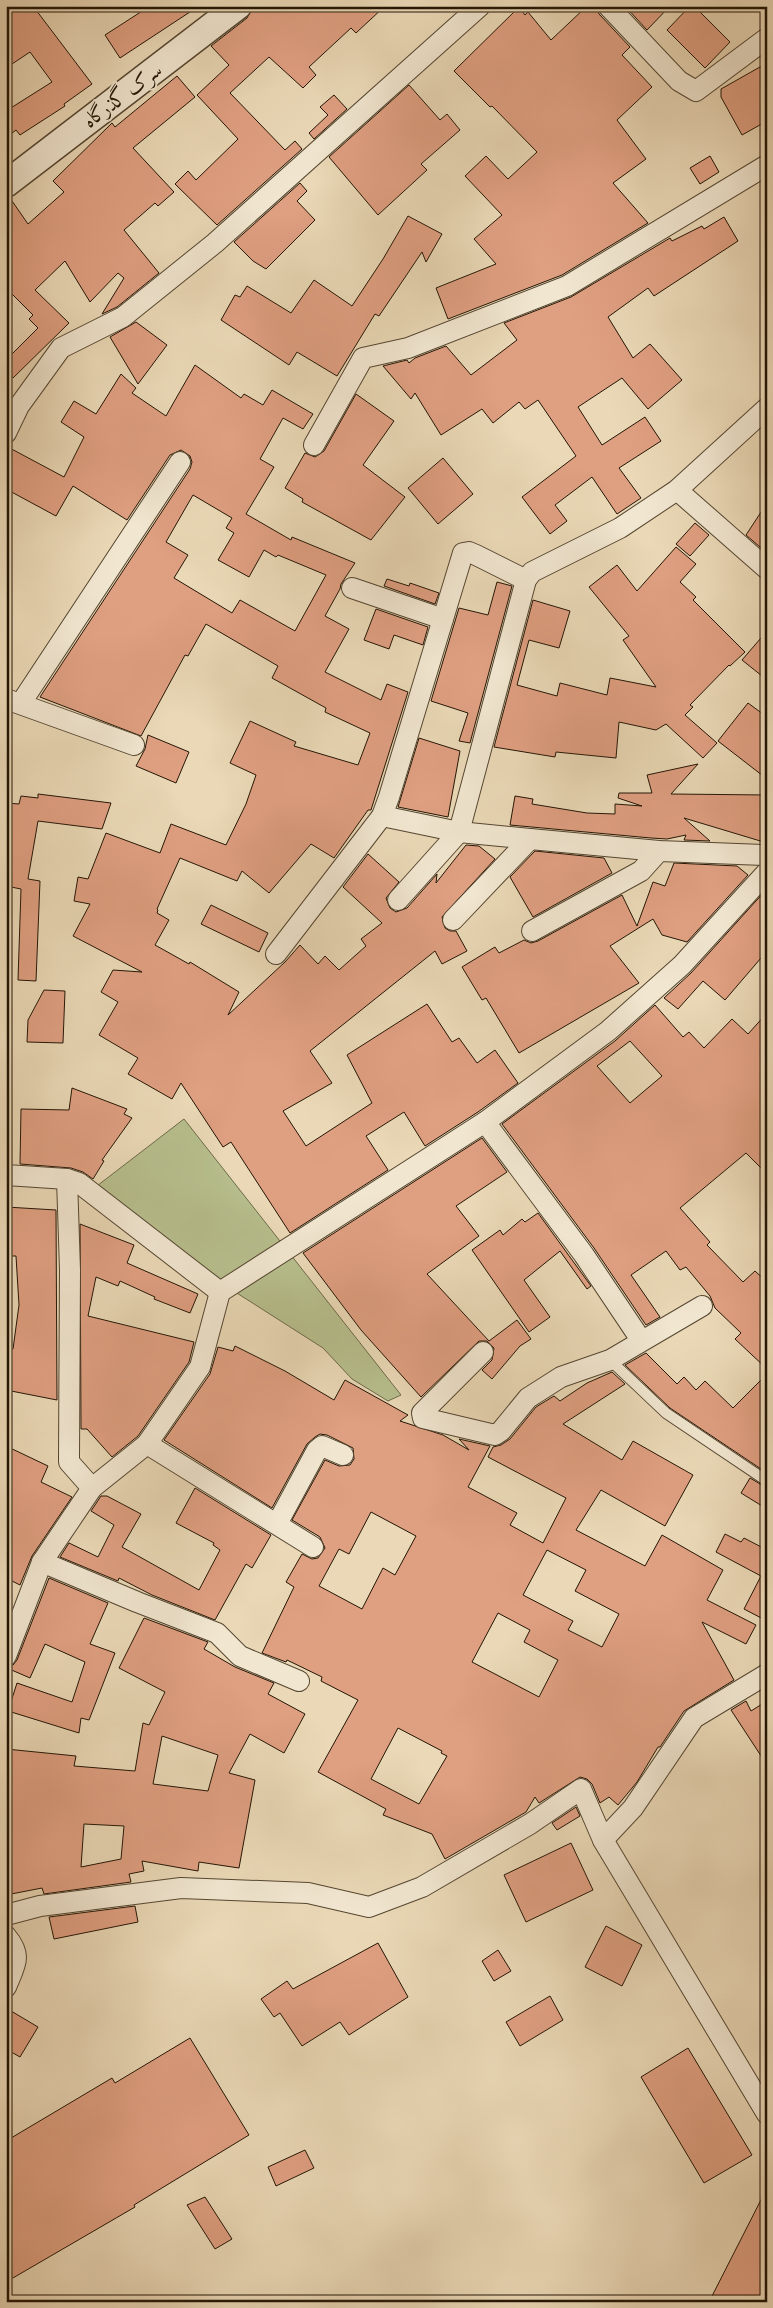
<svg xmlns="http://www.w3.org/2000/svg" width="773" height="2308" font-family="'Libre Bodoni',Amiri,serif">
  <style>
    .green { fill: #b7be8d; stroke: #6d6a49 }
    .building { fill: #df9f81; stroke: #231505; fill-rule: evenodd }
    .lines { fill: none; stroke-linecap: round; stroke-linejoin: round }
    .service-casing { stroke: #554631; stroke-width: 12 }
    .minor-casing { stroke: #554631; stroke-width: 22 }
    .tertiary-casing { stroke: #554631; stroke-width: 29 }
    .service { stroke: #f1e6d0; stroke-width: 10 }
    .minor { stroke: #f1e6d0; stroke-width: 20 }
    .tertiary { stroke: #f1e6d0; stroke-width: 26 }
    .labels { text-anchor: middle; stroke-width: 4; stroke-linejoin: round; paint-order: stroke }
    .street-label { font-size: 20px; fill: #231505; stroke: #f1e6d0 }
  </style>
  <rect width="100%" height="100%" fill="#ead8b6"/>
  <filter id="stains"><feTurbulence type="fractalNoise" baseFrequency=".004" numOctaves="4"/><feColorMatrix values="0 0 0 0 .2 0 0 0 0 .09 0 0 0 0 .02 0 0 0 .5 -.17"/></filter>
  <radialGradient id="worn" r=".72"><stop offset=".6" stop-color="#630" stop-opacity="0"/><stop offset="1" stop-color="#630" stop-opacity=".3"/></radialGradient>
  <polygon class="green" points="184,1119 401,1395 388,1401 352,1379 323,1348 218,1281 93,1189"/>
  <g class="building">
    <polygon points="6,6 33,6 92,84 64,104 65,106 20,135 16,130 6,138 6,111 52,82 30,52 6,68"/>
    <polygon points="150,6 199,6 120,58 105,35"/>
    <polygon points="385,6 356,33 351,28 309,67 316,75 303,88 269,57 230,93 285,150 295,141 302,149 217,225 175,184 188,171 196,180 238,139 197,95 229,65 211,46 247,18 253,6"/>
    <polygon points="587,6 596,6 599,14 630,47 622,55 652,87 617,120 646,159 613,183 648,223 562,275 448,319 436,288 496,264 474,239 502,215 465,176 486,156 508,179 537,152 492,106 490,107 454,71 519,7 525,15 528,12 551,40"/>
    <polygon points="625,6 670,6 647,30"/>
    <polygon points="690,6 694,6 730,42 705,68 667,30"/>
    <polygon points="767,63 767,121 742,135 721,97 721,89"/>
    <polygon points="177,76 195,97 133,148 174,192 158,206 155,203 124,230 159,273 117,307 102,314 124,278 118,273 90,302 65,261 35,290 69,323 13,378 6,371 6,360 38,328 29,319 33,315 6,288 6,199 10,198 28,224 64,192 53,181 112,123 115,127"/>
    <polygon points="409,85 440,120 447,114 460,130 421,164 427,170 378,215 329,157"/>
    <polygon points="334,95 347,109 314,139 309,133 328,115 320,107"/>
    <polygon points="710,156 719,172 700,184 690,168"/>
    <polygon points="300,183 307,191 297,201 315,220 266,269 253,261 234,242"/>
    <polygon points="408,216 442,234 426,262 422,252 379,316 375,314 337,376 297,352 289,365 221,320 235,295 240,297 247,286 291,313 314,280 352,306 383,259"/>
    <polygon points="724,217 738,241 654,296 648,288 608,317 633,358 650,344 682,380 648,409 622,378 578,407 602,445 645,417 661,441 619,468 641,498 617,514 592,477 555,505 567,521 550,534 522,497 576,456 538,400 525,409 519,402 493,423 482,409 441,435 415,393 411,399 383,366 407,360 409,363 415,358 446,346 471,375 517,340 504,323 571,297 670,238 672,241 702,226 704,229"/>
    <polygon points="136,322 167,345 138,384 110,337"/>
    <path d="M195,365l46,33 3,-4 19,11 9,-15 41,24 -10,15 -20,-11 -23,41 14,8 -28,47 45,26 1,-3 63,26 -14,21 -1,5 -15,27 24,13 -24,43 56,28 6,-16 21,8 -37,118h-3l-34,48 -23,-14 -42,49 -27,-22 -5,10 -57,-23 -23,51 1,1 -1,3 12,7 -14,25 34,19 1,-2 49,30 -11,23 57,-53 15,-17 18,19 7,-8 14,14 27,-24 -5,-7 21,-16 -39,-36 25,-33 31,28 -13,16 4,10 6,4 11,-4 30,-34 -1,9 30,-38 13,1 16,13 -53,58 3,11 5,3h6l11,20 -25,13 -7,-13 -125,100 22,32 -49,28 23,35 66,-43 -25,-48 80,-51 25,38 7,-4 18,25 18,-13 23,33 -40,29 -53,34 -21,-34 -38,24 22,34 -98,63 -59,-91 -8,5 -42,-64 -9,16 -44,-25 10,-16 -39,-23 19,-33 -17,-10 12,-22 29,2 -69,-36 17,-32 -16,-3 4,-24 10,2 18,-46 54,20 11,-29 55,21 20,-41 10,-29 -26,-12 20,-42 46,21 -2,4 64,19 12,-32 -45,-21 1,-4 -54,-30 6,-12 -72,-42 -18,32 -3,-1 -44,81 -101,-39 150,-228 2,-7 -2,-6 -9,-6 -11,5 -43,65 -54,-34 -17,30 -50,-27v-43l58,31 20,-40 -23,-15 13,-21 22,13 25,-40 15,14 -4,5 34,23zM193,495l39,23 -6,10 8,5 -16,27 31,17 15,-27 12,7 2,-2 48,20 -31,56 -55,-31 -8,13 -58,-35 14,-23 -22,-13z"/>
    <polygon points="356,394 394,421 363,465 405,497 371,540 302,502 303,499 285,488 305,453 315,457 324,451"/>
    <polygon points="443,458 473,494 438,524 408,488"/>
    <polygon points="767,503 767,553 746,535"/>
    <polygon points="695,523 709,535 690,556 676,544"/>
    <polygon points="676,547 696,564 680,582 696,597 693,600 745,652 730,666 729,665 690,705 693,707 685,715 717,743 703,758 666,724 656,730 619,722 616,758 556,752 555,757 494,747 533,600 570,611 559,648 529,640 517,685 557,696 560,683 607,695 610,678 656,687 623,640 629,636 589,587 617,565 637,591"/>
    <polygon points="387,579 409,586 410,583 439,593 435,604 384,586"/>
    <polygon points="497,582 512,586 470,743 459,741 468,713 431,701 459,608 488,615"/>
    <polygon points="376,609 428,627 423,645 394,635 389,649 364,640"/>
    <polygon points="767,631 767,680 742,660"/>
    <polygon points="748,703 767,717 767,779 718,741"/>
    <polygon points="148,735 189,752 176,783 136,766 145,749"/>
    <polygon points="419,738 460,751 448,817 398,807"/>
    <polygon points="698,764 671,794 767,795 767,843 684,818 710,841 684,840 686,835 667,839 651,838 510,825 515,796 533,799 532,804 587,813 615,814 615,804 642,806 618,798 619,793 652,793 647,775"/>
    <polygon points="38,794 111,803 102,829 38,821 28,879 40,881 36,981 18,980 21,889 6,886 6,803 19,804 21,796 38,798"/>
    <polygon points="535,851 604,858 612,873 533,917 510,877"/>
    <polygon points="674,863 737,866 748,875 687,942 662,935 653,919 610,946 639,983 519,1053 486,998 482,1000 462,967 495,947 499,953 524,940 531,943 538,941 622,895 637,926 653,882 665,886"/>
    <polygon points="765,891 767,951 725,1000 703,981 678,1009 664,998 691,973"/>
    <polygon points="211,905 268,933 259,952 201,924"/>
    <polygon points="44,990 65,991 63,1043 27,1042 28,1020"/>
    <path d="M655,1005l28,32 6,-5 15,16 28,-29 16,15 19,-21v161l-21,-21 -66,55 30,34 -3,3 36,37 12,-11 12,11v87l-32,-30 6,-6 -26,-25 -5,-12 -24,-29 -6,3 -14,-19 -35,24 29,42 -14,8 -52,-77 -92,-124 113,-83zM630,1041l32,35 -32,27 -33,-37z"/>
    <polygon points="72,1088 127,1109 124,1114 132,1118 102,1160 104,1161 93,1179 83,1172 71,1168 20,1164 21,1109 69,1110"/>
    <polygon points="482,1138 507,1172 456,1206 479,1236 427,1274 489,1341 517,1320 531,1339 520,1346 492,1379 482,1370 492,1360 494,1348 487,1341 479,1341 421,1397 361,1330 303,1253"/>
    <polygon points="6,1207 56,1210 57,1400 6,1390 6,1348 13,1349 19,1305 16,1256 6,1256"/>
    <polygon points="538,1213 591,1286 587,1289 560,1251 524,1280 550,1317 529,1332 472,1250 500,1230 503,1235 522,1219 525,1222"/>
    <polygon points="80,1224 134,1245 127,1263 198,1294 190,1313 154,1299 155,1297 120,1281 118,1286 96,1277 88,1316 194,1342 189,1362 138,1436 112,1457 87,1429 81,1429"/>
    <path d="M235,1346l50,25 49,29 11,-20 63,35 -8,6 43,14 26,15 -10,-11 31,7 -22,41 49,26 -7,12 33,18 23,-45 -78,-41 5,-10 8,-2 9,-6 26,-32 18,-11 6,5 27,-18 25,-11 13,12 -62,40 59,36 11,-19 60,34 -28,51 -64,-36 -25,40 69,36 17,-31 61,35 -16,30 49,25 -10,19 -44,-22 32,58 -50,31 -24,36h-2l-21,35 -19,23 -9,-8 -9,6 -8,-19 -5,-5 -7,-2 -41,26 -4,-6 -9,15 -81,47 -13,-25 -49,-19 3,-6 -68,-37 40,-72 -37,-19 1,-4 -35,-17 -1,2 -24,-9 32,-66 -8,-5 16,-28 10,5 6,-1 7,-10 -5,-11 -28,-17 33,-60 14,6 11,-1 4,-6 -1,-11 -26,-13 -7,-1 -5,3 -8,7 -35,64 -108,-68 46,-66 8,-27 15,4zM371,1512l45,24 -21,39 -12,-7 -21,41 -43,-23 20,-37 10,5zM547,1550l39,20 -11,21 44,23 -17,33 -34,-17 5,-9 -50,-26zM498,1613l32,17 -6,12 34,18 -19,37 -67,-35zM398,1728l44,23 -1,2 6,3 -28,48 -48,-25z"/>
    <polygon points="646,1353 677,1384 684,1377 696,1390 705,1381 733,1408 767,1374 767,1473 670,1408 625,1365"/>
    <polygon points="6,1446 48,1466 41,1482 72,1497 32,1556 20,1585 6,1578"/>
    <polygon points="750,1478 767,1488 767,1509 741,1493"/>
    <polygon points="195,1488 271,1535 252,1568 246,1564 215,1620 152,1595 119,1578 118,1581 60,1557 69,1543 98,1557 114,1525 91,1511 101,1496 107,1496 141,1514 122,1547 199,1590 220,1550 213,1545 214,1543 176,1523"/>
    <polygon points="725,1534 741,1542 744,1538 767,1550 767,1621 744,1609 761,1576 716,1552"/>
    <polygon points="49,1578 108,1603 90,1644 115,1653 89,1720 81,1718 79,1733 8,1711 17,1683 72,1702 85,1662 45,1644 30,1678 7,1668 13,1665 17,1660"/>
    <path d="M144,1618l64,24 -4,7 31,18 39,16 -6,11 37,20 -21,39 -34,-19 -21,39 26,7 -16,88 -40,-6 -1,9 -56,-10 2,10 -15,3 2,8 -87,12 -2,-6 -36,7v-146l70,7 -2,10 61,5 8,-48 6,2 16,-33 -46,-24zM162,1736l56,19 -10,36 -55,-7zM84,1824l40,2 -3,33 -40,8z"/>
    <polygon points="746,1701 751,1711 767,1701 767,1765 731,1710"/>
    <polygon points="576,1807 580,1816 557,1830 552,1823"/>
    <polygon points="571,1843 593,1890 526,1922 504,1875"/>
    <polygon points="135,1906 138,1922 54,1939 49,1917"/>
    <polygon points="606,1926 642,1945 622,1986 585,1967"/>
    <polygon points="378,1943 408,1997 349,2035 340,2022 302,2046 280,2013 274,2017 261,1999 287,1981 293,1989"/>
    <polygon points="498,1950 511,1971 494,1981 482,1961"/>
    <polygon points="550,1996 563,2020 520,2046 506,2022"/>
    <polygon points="6,2008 38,2027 20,2057 6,2049"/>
    <polygon points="190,2038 249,2135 134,2205 135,2207 6,2282 6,2141 112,2078 115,2083"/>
    <polygon points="688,2048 752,2155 704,2183 641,2077"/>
    <polygon points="305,2150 314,2168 276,2186 268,2167"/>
    <polygon points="767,2188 767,2289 760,2302 709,2302"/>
    <polygon points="205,2197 232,2239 215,2249 187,2205"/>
  </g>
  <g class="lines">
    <g class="service-casing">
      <polyline id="service" points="610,1360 666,1413 767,1481"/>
    </g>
    <g class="minor-casing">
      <g id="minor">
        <polyline points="608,6 679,81 696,91 767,38"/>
        <polyline points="6,433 19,406 61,348 123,317 215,243 480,6"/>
        <polyline points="314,445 363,358 408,348 567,286 767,165"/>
        <polyline points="677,490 767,569"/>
        <polyline points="352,588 443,619"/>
        <polyline points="6,699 134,745"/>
        <polyline points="21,703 180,462"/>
        <polyline points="382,816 459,832 530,839 659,851 767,855"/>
        <polyline points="398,900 459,832 526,580 532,572 620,528 677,490 767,408"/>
        <polyline points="453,920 530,839"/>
        <polyline points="532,931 641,871 659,851"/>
        <polyline points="276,954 382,816 389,797 463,553 469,552 476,555 526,580"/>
        <polyline points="485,1122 584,1255 641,1340"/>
        <polyline points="6,1175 67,1179 79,1183 220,1292"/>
        <polyline points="67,1179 70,1270 69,1458 69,1462 92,1488"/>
        <polyline points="483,1352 422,1413 423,1418 495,1435 501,1431 528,1398 561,1377 610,1360 702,1306"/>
        <polyline points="147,1444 313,1547"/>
        <polyline points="277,1524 317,1450 322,1446 343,1455"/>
        <polyline points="42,1562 137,1602 217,1633 240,1656 299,1681"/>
        <polyline points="6,1656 42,1562 92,1488 147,1444 200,1367 220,1292 485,1122 608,1031 682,965 767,872"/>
        <polyline points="603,1840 633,1808 694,1718 767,1674"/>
        <polyline points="6,1915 40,1906 181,1888 308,1893 369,1907 422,1887 530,1824 581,1789 603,1840 767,2114"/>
        <path d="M6,1936c17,20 9,29 0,51"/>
      </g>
    </g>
    <g class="tertiary-casing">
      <polyline id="tertiary" points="6,184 238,6"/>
    </g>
    <use href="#service" class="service"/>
    <use href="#minor" class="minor"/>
    <use href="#tertiary" class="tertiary"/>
  </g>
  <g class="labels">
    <g class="street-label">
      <text transform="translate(122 95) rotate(-37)" y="7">سرک گذرگاه</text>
    </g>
  </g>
  <rect width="773" height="2308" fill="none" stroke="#ead8b6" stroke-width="25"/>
  <rect x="8" y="8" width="758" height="2293" fill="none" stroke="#231505" stroke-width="2.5"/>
  <rect x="12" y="12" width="748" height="2283" fill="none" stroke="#231505"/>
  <rect width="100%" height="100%" filter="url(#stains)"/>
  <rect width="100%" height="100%" fill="url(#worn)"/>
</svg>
